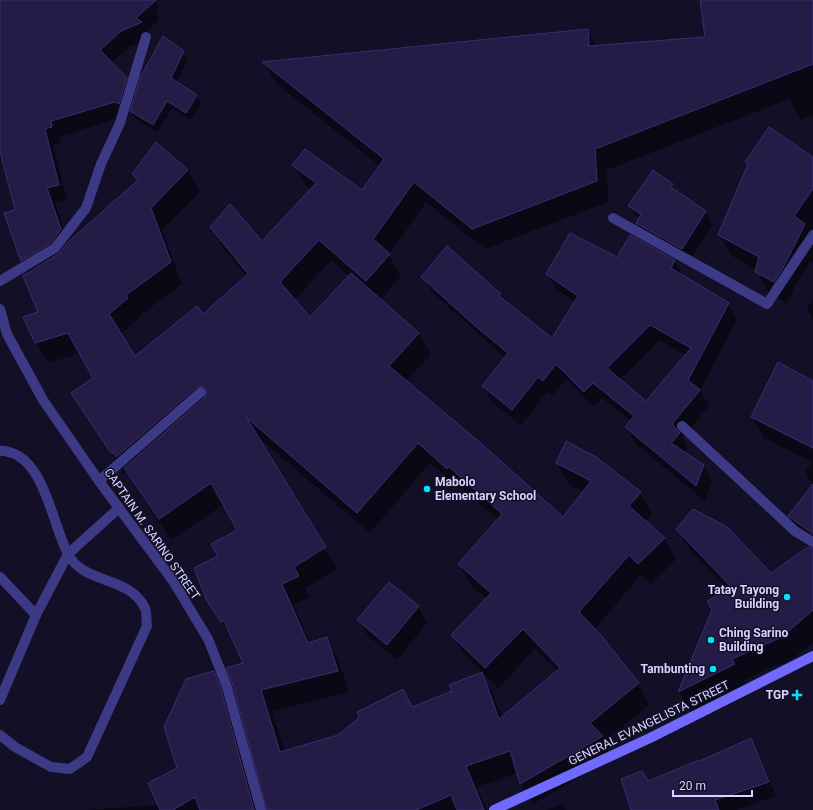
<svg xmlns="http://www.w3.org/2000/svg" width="813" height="810" font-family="Roboto,sans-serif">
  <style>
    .shadow { fill: #0007; fill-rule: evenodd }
    .building { fill: #241b47; stroke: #3b2d73; fill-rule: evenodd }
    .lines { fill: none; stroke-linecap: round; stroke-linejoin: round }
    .minor { stroke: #3d3a85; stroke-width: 10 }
    .tertiary { stroke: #3d3a85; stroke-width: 10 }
    .secondary { stroke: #6f6bff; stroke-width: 10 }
    .poi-dot { fill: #00e5ff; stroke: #130f26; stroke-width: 1.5 }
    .labels { text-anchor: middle; stroke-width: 3; stroke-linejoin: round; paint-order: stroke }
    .poi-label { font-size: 12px; font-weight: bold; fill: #d9d4ff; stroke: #130f26; text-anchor: end }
    .street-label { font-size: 12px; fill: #d9d4ff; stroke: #130f26 }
  </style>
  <rect width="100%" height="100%" fill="#130f26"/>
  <g class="shadow">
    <path d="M0,0h155l4,7 -3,6 3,7 -13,11 4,7 -20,8 -19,17 15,16 10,17 47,-45 5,8 -12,24 20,13 5,8 -10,16 -19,-12 -15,24 -21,-13 -6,-10 -2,10 -4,-3 -65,21 1,6 -7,2 14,55 -12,3 14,40 69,-61 -4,-8 22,-31 32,28 12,21 -38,37 20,55 -44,33 1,2 -18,15 14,23 68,-42 44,-38 -24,-29 -12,-21 51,15 49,-52 -5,-4 -12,-21 69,27 17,-26 -104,-83 -12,-20 323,-33 9,16 110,-8 -5,-38h112v115l-12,5 -12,-21 -182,71 1,32 -123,47 -59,-47 -37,53 12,21 -21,24 39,34 12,21 -25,26 157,138 21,-27 -15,-8 -12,-21 83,30 12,21 -7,8 19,16 12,21 -25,25 -10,-9 -46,54 43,55 12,20 -45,37 9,16 -81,47 -12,-21 -3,-10 -41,14 10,23h-219l-24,-146 -9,-22 -27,-41 11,-44 19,-27 -14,-26 -53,36 -41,-63 -5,-5 -1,1 -52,-79 22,-16 -13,-25 -33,10 -12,-21 3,-30 -10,-39 -7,-12 -6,-51 -13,-52h-3zM54,240l1,1 -32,20v-2zM332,260l17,16 -39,43 -16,-19zM257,436l113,97 60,-70 30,26 1,-2 37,33 -39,44 12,21 16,14 -34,36 12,21 33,32 37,-39 22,22 -55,47 -9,-24 -12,-21 -28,19 -41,16 -74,27 -53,17 -13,-41 77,-19 -11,-33 -12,-21 -16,5 -16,-38 16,-8 -5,-9 32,-19z"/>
    <polygon points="813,159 813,262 810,261 786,303 768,293 757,270 732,256 719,235 749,166 746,162"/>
    <path d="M672,185l5,8 28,19 7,13 -23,36 -44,-25 -8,-13 2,-3 -9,-14zM639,212l7,4 -1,2 -6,-4z"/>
    <path d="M618,258l56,3 10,16 44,27 9,15 -37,71 9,16 -27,32 6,11 -4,4 19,12 9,16 -7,20 -70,-58 -9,-16 5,-6 -29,-23 -9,8 -27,-27 -14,17 -5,-4 -26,33 -29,-23 -9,-16 22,-28 -73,-66 -9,-15 77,17 3,6 49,40 23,-38 -19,-13 -9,-15zM659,340l27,15 -39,48 -27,-23z"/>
    <polygon points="813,299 813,319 807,308"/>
    <polygon points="813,382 813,485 805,471 813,462 764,438 752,417"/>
    <polygon points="813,486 813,545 801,537 789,516"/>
    <polygon points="677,529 771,574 813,548 813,642 794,658 744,680 746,686 691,713 679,692 713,610 729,591 690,550"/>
    <polygon points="418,607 427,623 397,660 368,636 358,620"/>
    <polygon points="213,672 225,693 260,810 85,810 158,805 178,769"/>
    <polygon points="750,739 758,753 776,796 736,810 633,810 647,782 699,762"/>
    <polygon points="563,804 566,810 547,810"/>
  </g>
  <g class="building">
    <polygon points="0,0 156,0 136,18 142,22 121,31 100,50 127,78 119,104 115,102 51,121 52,127 45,129 59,185 47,188 61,229 51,243 21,261 4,213 15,210 0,151"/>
    <path d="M700,0h113v64l-218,85 2,32 -125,48 -58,-47 -41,57 17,15 -24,27 -47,-41 -39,42 30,35 41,-44 68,60 -30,33 94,79 80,72 28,-36 -35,-18 10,-22 30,16 45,35 -12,14 36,32 -27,26 -9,-9 -50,57 21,22 39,49 -49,40 13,13 -83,48 -10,-33 -44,15 18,44h-27l-6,-15 -35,15h-149l-35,-128 -6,-14 17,-5 -19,-42 -3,1 -14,-21 -13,-33 24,-12 -7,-12 26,-14 -26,-47 -52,36 -35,-51 81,-71 2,-7 -4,-4 -6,1 -81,70 -4,-5 -1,1 -40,-60 22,-15 -25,-45 -33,10 -12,-26 15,-5 -15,-36 36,-23 8,-10 71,-63 -6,-6 24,-32 32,28 -37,38 20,54 -45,33 2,3 -19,16 26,42 62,-50 6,8 45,-40 -38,-47 20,-23 32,37 54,-58 -24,-18 13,-16 57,41 22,-31 -122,-97 326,-33 1,17 116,-9zM246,417l111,96 61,-70 29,26 2,-2 53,47 -44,50 33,29 -40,42 34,33 38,-39 37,39 -61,51 -17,-47 -33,13 3,6 -40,16 -9,-18 -46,23 2,6 -21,17 -58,17 -19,-62 77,-19 -11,-34 -19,6 -26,-59 17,-8 -5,-9 32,-20z"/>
    <polygon points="163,36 184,51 171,78 197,95 186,113 167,101 153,125 130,111 141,76"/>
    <polygon points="769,127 813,157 813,189 794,216 805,224 783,268 774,282 755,272 759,257 718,235 748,164 745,162"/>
    <polygon points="653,170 673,184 671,187 706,211 682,249 636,223 641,214 628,206"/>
    <path d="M570,233l47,24 13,-22 45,25 -4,8 58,35 -41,77 12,10 -28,34 8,9 -9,10 33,22 -8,21 -71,-59 9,-11 -41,-33 -9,9 -28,-28 -13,17 -5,-4 -26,33 -30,-24 26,-33 -34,-28 -53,-48 26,-31 54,48 -2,2 53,42 26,-42 -32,-22zM650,325l41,23 -45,53 -39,-33z"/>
    <polygon points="778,362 813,381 813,448 751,417"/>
    <polygon points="813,484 813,534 788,516"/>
    <polygon points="693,509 727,527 771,573 808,547 813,548 813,610 782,637 732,659 735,664 678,692 712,610 707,601 732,588 676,529"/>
    <polygon points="389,582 419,606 387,645 357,620"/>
    <polygon points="214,671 220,686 254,810 200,810 195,797 173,810 160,810 148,783 177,768 164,727 186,679"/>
    <polygon points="751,738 769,782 715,800 719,810 631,810 621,779 642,771 648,781 699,760 700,761"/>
  </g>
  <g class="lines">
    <g class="minor">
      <polyline points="613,218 767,304 813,235"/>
      <polyline points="0,281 55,248 86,208 101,164 120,123 146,37"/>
      <polyline points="682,426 795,531 813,542"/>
      <path d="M0,451c4,-1 8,1 12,2 33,11 41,73 56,101 16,31 61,21 77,54 2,5 1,12 2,18l-60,131 -17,12 -19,-2 -36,-20 -15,-12"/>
      <polyline points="99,481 201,392"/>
      <polyline points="0,577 36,615 68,554 119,508"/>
      <polyline points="0,700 36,615"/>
    </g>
    <polyline class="tertiary" points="0,309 7,334 43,400 99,481 173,581 208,639 226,684 261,810"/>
    <polyline class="secondary" points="494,810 650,738 813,656"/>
  </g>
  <g class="poi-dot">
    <circle cx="427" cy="489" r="4"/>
    <circle cx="787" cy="597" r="4"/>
    <circle cx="711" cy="640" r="4"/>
    <circle cx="713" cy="669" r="4"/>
    <path d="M795 689h4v4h4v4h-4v4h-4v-4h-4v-4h4z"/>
  </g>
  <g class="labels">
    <g class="poi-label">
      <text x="435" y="486" text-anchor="start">Mabolo<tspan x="435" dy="14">Elementary School</tspan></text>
      <text x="779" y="594">Tatay Tayong<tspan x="779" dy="14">Building</tspan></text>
      <text x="719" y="637" text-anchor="start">Ching Sarino<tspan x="719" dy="14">Building</tspan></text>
      <text x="705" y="673">Tambunting</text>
      <text x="789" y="699">TGP</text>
    </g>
    <g class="street-label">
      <text transform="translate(152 534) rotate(55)" y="4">CAPTAIN M. SARINO STREET</text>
      <text transform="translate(649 723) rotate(-26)" y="4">GENERAL EVANGELISTA STREET</text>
    </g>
  </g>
  <path d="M673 790v6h79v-6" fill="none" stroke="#d9d4ff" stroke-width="2"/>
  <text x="679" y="790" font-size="12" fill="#d9d4ff" stroke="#130f26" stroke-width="3" paint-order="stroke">20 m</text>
</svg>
